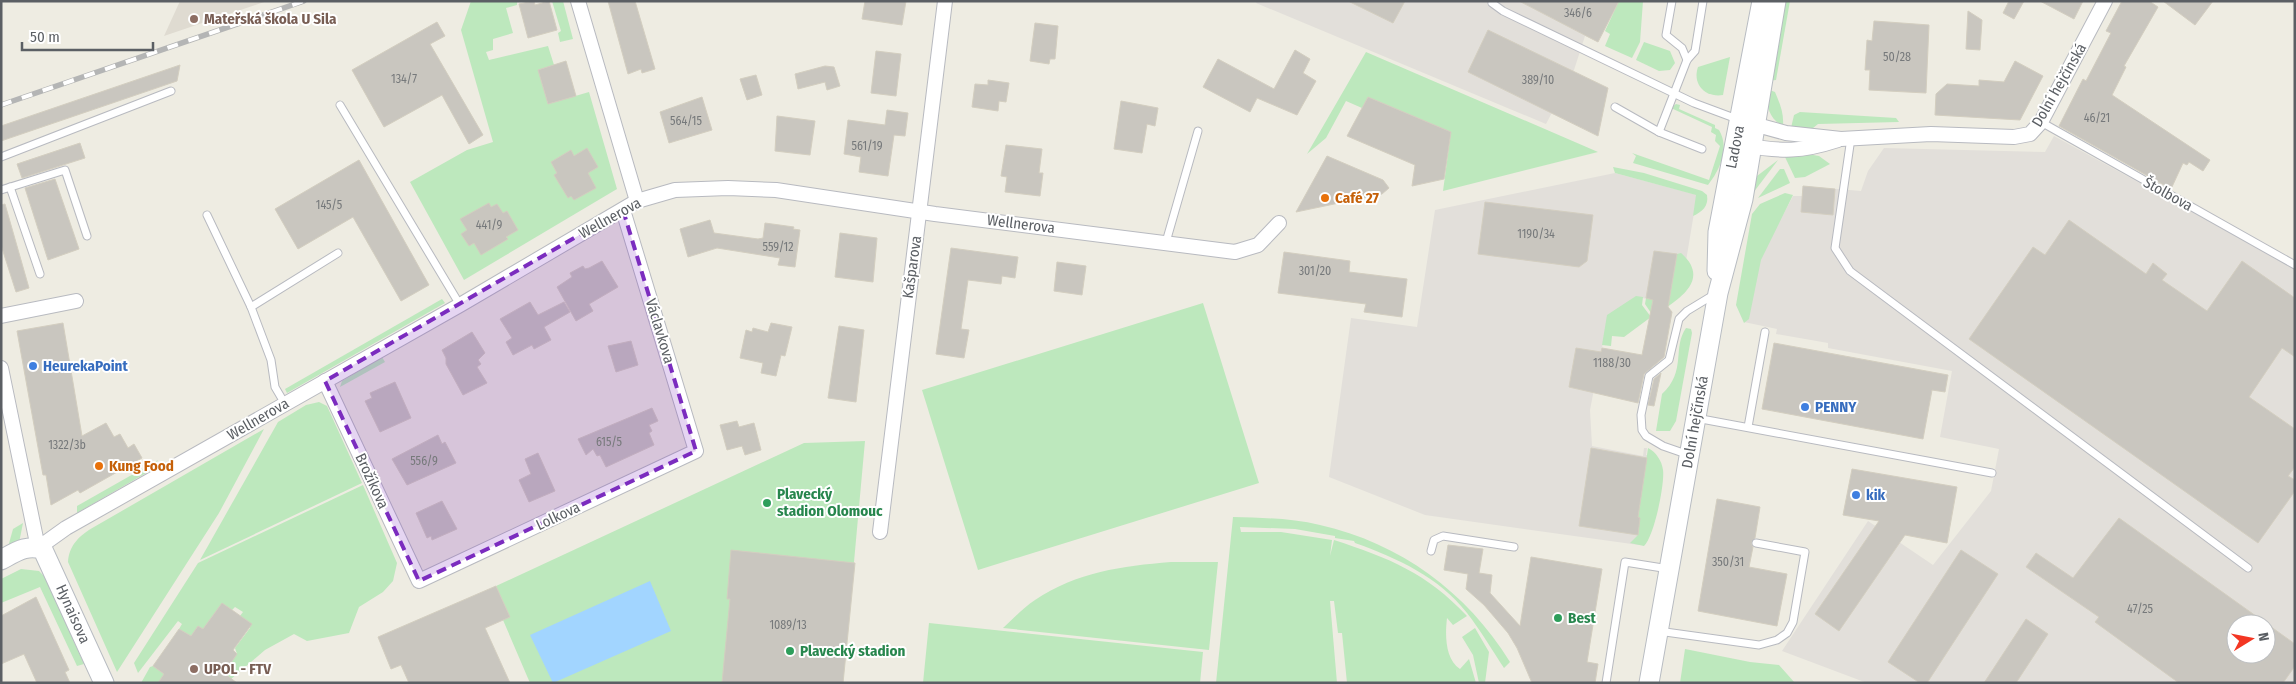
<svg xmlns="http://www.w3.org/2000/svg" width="2296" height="684" font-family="'Fira Sans Condensed',sans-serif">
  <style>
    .industrial { fill: #e2dfda; fill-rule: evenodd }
    .education { fill: #dfdbd1 }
    .green { fill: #bde8bd }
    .water { fill: #a2d5ff }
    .building { fill: #c9c6bf; stroke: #d3cec0; fill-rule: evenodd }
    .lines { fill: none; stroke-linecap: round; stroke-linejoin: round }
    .lane-casing { stroke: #b8bac0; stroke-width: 9 }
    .street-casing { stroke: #b8bac0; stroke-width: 16 }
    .secondary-casing { stroke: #b8bcc2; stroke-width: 21 }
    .lane { stroke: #fff; stroke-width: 7 }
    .street { stroke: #fff; stroke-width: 14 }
    .secondary { stroke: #fff; stroke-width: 19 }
    .rail-casing { stroke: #b4b5b5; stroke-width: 5.5 }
    .rail { stroke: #fff; stroke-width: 4; stroke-dasharray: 11; stroke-linecap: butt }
    .marked { fill: #7b2cbf; fill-opacity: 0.2; stroke: #7b2cbf; stroke-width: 4; stroke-dasharray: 10 6; stroke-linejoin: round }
    .education-dot { fill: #8d6e63; stroke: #fff; stroke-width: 2 }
    .food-dot { fill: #e8710a; stroke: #fff; stroke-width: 2 }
    .shop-dot { fill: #3f7fe0; stroke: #fff; stroke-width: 2 }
    .leisure-dot { fill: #2e9e5b; stroke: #fff; stroke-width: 2 }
    .labels { text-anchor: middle; stroke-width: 4; stroke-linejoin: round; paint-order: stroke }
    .number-label { font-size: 12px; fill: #76797b }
    .education-label { font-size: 15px; font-weight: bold; fill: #785e54; stroke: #fff; text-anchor: start }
    .street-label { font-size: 15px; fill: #5b5f64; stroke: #fff }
    .food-label { font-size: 15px; font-weight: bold; fill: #c56008; stroke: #fff; text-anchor: start }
    .shop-label { font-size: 15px; font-weight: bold; fill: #366cbe; stroke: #fff; text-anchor: start }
    .leisure-label { font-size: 15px; font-weight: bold; fill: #27864d; stroke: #fff; text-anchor: start }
  </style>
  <rect width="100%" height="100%" fill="#eeece2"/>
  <g class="industrial">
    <polygon points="1257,1 1618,1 1598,42 1585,36 1574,70 1546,124 1256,3"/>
    <path d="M2054,136l241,132v415h-428l-85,-32 86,-130 65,44 58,-74 8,-42 -59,-12 12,-66 -124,-23v-5l-52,-9 1,-5 -33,-7 11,-54 38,-72h9l1,-10 58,5 7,-20 16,-23 161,4zM2236,624h30v30h-30z"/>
    <polygon points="1615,173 1697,195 1682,285 1671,291 1669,302 1635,297 1608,317 1590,410 1592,446 1643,456 1644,448 1647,448 1646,455 1651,456 1639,545 1425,515 1329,477 1351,318 1417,327 1435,210"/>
  </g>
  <polygon class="education" points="180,1 267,1 164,36"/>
  <g class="green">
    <polygon points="471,1 520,1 517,2 517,5 506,8 513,33 493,39 493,50 486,52 489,60 548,46 554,65 538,70 548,104 589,92 617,189 464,280 410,182 467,150 493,142 461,30"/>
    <polygon points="552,1 563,1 573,39 560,42 558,33 561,31"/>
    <polygon points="1619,1 1643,1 1640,42 1632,58 1605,46 1610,34 1605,31"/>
    <polygon points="1784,1 1790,1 1776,80 1767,81"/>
    <polygon points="1644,42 1670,51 1675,63 1670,70 1659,71 1636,60"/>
    <polygon points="1366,52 1598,152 1443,191 1451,132 1368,97 1362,108 1346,101 1326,138 1307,154"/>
    <path d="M1730,57l-7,38c-18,3 -31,-11 -25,-28z"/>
    <path d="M1767,89l8,3c5,12 9,21 8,34 -15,-8 -17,-21 -16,-37z"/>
    <path d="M1676,104l4,1 -1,4 36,16v3l4,2c11,18 1,40 -11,55l-75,-22 3,-7 -4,-3 77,27 11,-34 -5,-5 1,-6 -5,-3 1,-5 -41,-19z"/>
    <polygon points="1800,112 1896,118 1899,122 1818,124 1813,128 1791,128 1794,115"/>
    <polygon points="1808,154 1819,156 1830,164 1805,177 1795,178 1785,157"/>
    <polygon points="1778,160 1750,197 1757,176"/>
    <path d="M1613,167l31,6 58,18 5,4c2,11 -5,17 -14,21l3,-21 -81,-22z"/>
    <polygon points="1780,169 1784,169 1790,183 1758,198"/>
    <polygon points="1785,193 1793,195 1761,260 1749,319 1744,323 1736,305 1752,214 1760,204"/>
    <path d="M1681,253c32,28 -6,49 -28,63l-8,-12 1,-6 23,4 8,-48z"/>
    <polygon points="1636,296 1643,297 1642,305 1651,317 1624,337 1612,336 1611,346 1602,345 1607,315"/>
    <polygon points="442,299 445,303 287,393 285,389"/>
    <polygon points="1203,303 1259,483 978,570 922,390"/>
    <path d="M1686,328l5,1 1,4 -16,88 -6,10h-14l6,-37c25,-23 10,-46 24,-66z"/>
    <polygon points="382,357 385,362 340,387 342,381"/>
    <polygon points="319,402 327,406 362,483 200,560 278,422 306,405"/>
    <path d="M264,429l-45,84 -102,159 -49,-110c1,-17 12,-27 26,-35z"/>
    <polygon points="865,441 843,683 530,683 503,620 510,617 496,586 804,443"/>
    <path d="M1648,448c8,4 14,13 15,22 2,14 -9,67 -19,76l-14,-3 8,-8 2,-17 -2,-1z"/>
    <polygon points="158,460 153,469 77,513 77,506"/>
    <polygon points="363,485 397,563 393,581 383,592 359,607 349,633 307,641 294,634 265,650 231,679 223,673 237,654 235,648 250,628 249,622 240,616 243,612 235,607 232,610 220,606 203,629 198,626 191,636 179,629 182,624 178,621 138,673 134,663 198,563"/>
    <path d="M1233,517c29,1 58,1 87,8 80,18 147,67 190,137l-6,6c-12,-18 -23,-37 -37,-55 -28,-36 -70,-55 -112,-70l-1,-2 -19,-3v-2l-40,-7 -55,-2 1,5h40l51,8 -2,16 4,-16c55,18 93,33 133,76l-14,9 -6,-7c-2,17 -2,41 13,51l9,-10 7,24h-129l-5,-50h-4l-4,-32h-4l7,82h-121z"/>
    <polygon points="23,523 19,543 8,547 13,529"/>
    <path d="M1171,562h47l-9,88 -206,-22c10,-9 20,-20 32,-28 42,-28 87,-34 136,-38z"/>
    <polygon points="21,569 39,571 45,577 84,664 77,666 40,587 1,603 1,579"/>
    <polygon points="929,623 1203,652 1200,683 923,683"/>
    <polygon points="1475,628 1489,652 1485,683 1479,683 1473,655 1462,637"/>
    <polygon points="1685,649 1750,662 1779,665 1795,683 1680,683"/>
    <polygon points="153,666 164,674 158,683 141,683 150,667"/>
  </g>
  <polygon class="water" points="650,581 671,631 553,683 530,635"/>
  <g class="building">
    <polygon points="534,1 535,5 549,1 557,30 528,38 519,4"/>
    <polygon points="608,1 635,1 655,69 642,73 641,69 628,74"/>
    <polygon points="865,1 906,1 902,25 862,19"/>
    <polygon points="1348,1 1405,1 1393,23"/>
    <polygon points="1519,1 1619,1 1598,42"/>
    <polygon points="2009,1 2024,1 2014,19 2003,13"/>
    <polygon points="2040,1 2083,1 2074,19"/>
    <polygon points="2122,1 2149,1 2158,7 2124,66 2126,67 2112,95 2210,160 2203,171 2189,162 2187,165 2183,163 2171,189 2059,126 2083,79 2086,81 2111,33 2106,31"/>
    <polygon points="2163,1 2213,1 2195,25"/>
    <polygon points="1968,11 1982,20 1980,50 1966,49"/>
    <polygon points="1874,21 1929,25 1926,93 1869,90 1870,70 1865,70 1867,40 1872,41"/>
    <polygon points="437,22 445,36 430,44 483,135 469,144 442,95 384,127 352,70"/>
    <polygon points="1035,23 1058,26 1055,59 1050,59 1049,64 1030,61"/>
    <polygon points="1488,30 1608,88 1598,136 1468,72"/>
    <polygon points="1295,50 1310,59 1303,73 1316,81 1297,115 1257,98 1250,112 1203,87 1218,59 1274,89"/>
    <polygon points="876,51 901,54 896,96 871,93"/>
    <polygon points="566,61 576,96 548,104 538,70"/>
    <polygon points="2015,61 2043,76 2020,120 1935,115 1936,94 1947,84 1979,86 1979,80 2004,82"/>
    <polygon points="180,65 177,81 1,141 1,126"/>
    <polygon points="825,66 834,67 840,86 827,90 825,82 798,89 795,74"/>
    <polygon points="756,75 762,95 747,100 740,79"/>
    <polygon points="988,80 1009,83 1006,102 999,101 998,111 972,107 975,84 988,85"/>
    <polygon points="702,97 712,130 669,143 660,112"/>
    <polygon points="1368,97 1451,132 1444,179 1412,186 1415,165 1347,136"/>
    <polygon points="1121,101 1158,108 1155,126 1147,124 1142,153 1114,149"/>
    <polygon points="887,110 908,113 905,136 894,135 888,176 859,172 861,157 844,154 848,120 885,125"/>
    <polygon points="777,116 815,121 810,155 775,151"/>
    <polygon points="80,143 85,158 22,178 17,164"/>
    <polygon points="1006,145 1042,149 1039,173 1043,173 1040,196 1005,192 1007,177 1001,176"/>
    <polygon points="587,148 598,167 588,173 596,188 574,200 571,196 568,198 554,175 557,173 551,162 571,150 574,156"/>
    <polygon points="1327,156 1383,180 1389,188 1382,194 1296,212"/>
    <polygon points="359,160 429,285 401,301 353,217 298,249 275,209"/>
    <polygon points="55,179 79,249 48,260 25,188"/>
    <polygon points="1803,186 1835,189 1833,215 1801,212"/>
    <polygon points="1485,202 1593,215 1587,261 1579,267 1478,254"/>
    <polygon points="489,203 491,207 497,204 503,213 507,211 518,230 506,237 508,239 481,255 474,243 469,246 461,234 467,230 460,219"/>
    <polygon points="5,204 29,288 16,292 1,245 1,205"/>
    <polygon points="710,220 714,233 758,239 763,238 765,223 794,227 793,229 800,230 795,267 778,265 780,258 717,248 688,257 680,229"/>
    <polygon points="2069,220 2146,274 2153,263 2167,274 2162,280 2207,311 2242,261 2295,298 2295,357 2282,348 2249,397 2295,429 2295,467 2288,476 2295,480 2295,491 2258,543 1969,339 2033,247 2045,255"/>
    <polygon points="840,233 877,238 873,282 835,277"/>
    <polygon points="951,248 1018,257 1015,278 1002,276 1001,284 968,280 961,329 969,330 964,358 936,354"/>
    <polygon points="1654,251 1677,254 1668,307 1672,312 1664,357 1644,374 1638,403 1569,387 1576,348 1601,352 1602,348 1642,355 1653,300 1646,298"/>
    <polygon points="1284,252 1350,261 1349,272 1407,279 1402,317 1364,312 1366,304 1278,293"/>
    <polygon points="602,261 618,287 589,304 593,311 576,321 557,287 572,277 570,273 583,266 585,269 589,268"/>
    <polygon points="1057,262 1086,266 1082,295 1054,291"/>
    <polygon points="530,302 538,315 564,302 570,312 544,327 551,340 534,349 532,345 513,355 506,342 512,338 500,319"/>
    <polygon points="63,323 82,436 106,423 114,437 120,434 128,448 134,444 142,458 80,493 78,490 51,505 46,475 43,475 17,331"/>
    <polygon points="771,323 792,327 785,356 781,355 776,376 761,373 763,363 740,358 746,330 752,332 753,328 768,332"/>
    <polygon points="839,326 864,330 856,402 828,398"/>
    <polygon points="472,332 485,353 478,360 481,364 477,367 487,383 463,395 446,364 446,358 442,350"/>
    <polygon points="631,341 638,365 616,372 608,346"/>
    <polygon points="1774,343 1948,375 1945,392 1932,390 1923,439 1762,409"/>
    <polygon points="1661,373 1654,406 1648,405 1654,379"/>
    <polygon points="395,382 411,418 380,432 365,401 372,398 370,393"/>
    <polygon points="652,408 658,421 649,425 652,431 649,433 654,445 606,467 600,455 597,456 593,449 586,455 578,439"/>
    <polygon points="737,421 739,427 754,423 761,450 745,455 742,446 727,450 720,425"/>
    <polygon points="438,435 442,444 445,442 456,463 407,485 392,459"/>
    <polygon points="1591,448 1647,458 1638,517 1640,518 1638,535 1579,526"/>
    <polygon points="538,453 555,491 529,502 519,480 531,474 525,459"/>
    <polygon points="1852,469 1957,487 1947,543 1905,535 1839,631 1815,614 1879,521 1843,515"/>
    <polygon points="1717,499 1760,507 1755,538 1751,543 1753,547 1749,567 1787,574 1777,626 1698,611"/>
    <polygon points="442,501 457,529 432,540 431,536 427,538 416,513"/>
    <path d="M2119,518l176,126v22l-12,17h-104l-84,-61 4,-5 -73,-50 10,-14 37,25zM2236,624h30v30h-30z"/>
    <polygon points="1448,545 1483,549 1479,573 1492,575 1490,593 1520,626 1531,557 1602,569 1587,662 1598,664 1595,683 1532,683 1517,648 1508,633 1484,605 1466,589 1468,574 1444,570"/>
    <polygon points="731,550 855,563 843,683 722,683 730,599 727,599"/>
    <polygon points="1961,550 1998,574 1927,683 1920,683 1888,662"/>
    <polygon points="496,586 510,617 485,628 510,683 409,683 401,665 391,669 378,637"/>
    <polygon points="36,597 69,670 65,672 70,683 37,683 24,654 1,664 1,616"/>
    <polygon points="222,603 252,624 233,650 237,654 224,673 237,683 158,683 164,674 153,666 179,629 191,636 198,626 203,629"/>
    <polygon points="2026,619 2048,634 2016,683 1984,683"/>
  </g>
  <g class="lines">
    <g class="lane-casing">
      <g id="lane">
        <polyline points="1672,1 1666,35 1682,48 1687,60"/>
        <polyline points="1492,3 1503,11 1694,103 1737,119"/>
        <polyline points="340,105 460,305"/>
        <polyline points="1615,107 1659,132 1687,60 1695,51 1703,1"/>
        <polyline points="2041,122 2295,265"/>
        <polyline points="1659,132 1702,149"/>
        <polyline points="1851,138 1835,248 1850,271 2248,568"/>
        <polyline points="1,157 171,91"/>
        <polyline points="10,187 40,274"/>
        <polyline points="1,190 65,170 87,236"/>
        <polyline points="207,215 251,307 271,360 275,387 285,404"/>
        <polyline points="1166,242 1198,131"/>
        <polyline points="251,307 338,253"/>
        <polyline points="1696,418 1992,473"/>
        <polyline points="1748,427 1765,332"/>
        <polyline points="1689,455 1663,446 1646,436 1642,430 1641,415 1649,376 1669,360 1679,319 1687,311 1715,294"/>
        <polyline points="1431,551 1434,540 1443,536 1514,547"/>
        <polyline points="1658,631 1759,645 1777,640 1787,633 1793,622 1805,552 1756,543"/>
        <polyline points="1606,683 1625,562 1669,569"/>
      </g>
    </g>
    <g class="street-casing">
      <g id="street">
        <polyline points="578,1 637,201"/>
        <polyline points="1746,122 1786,133 1841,139 1931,134 2014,137 2030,134 2041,122 2105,1"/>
        <path d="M1744,145c38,7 57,7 94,-5"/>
        <polyline points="1,316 76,301"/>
        <polyline points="1,368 38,548 66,528 460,305 637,201 675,190 728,188 776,190 935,214 1235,252 1258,245 1279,223"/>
        <polyline points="325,381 419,581 696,451 623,210"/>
        <polyline points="880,532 945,1"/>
      </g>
    </g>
    <g class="secondary-casing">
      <g id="secondary">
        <polyline points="1717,271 1718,232 1762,1"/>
        <path d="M1,560c13,-7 27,-17 42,-10l61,133"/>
        <polyline points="1649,683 1718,293 1743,199 1776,1"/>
      </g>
    </g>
    <use href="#lane" class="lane"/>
    <use href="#street" class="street"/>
    <use href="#secondary" class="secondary"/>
    <g class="rail-casing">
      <polyline id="rail" points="1,105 304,1"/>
    </g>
    <use href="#rail" class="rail"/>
  </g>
  <path class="marked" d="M623,210l73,241 -277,130 -94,-200z"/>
  <g class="education-dot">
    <circle cx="194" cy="19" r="5"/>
    <circle cx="194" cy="669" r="5"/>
  </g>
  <g class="food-dot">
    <circle cx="1325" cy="198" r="5"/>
    <circle cx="99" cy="466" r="5"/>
  </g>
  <g class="shop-dot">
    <circle cx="33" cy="366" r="5"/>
    <circle cx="1805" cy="407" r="5"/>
    <circle cx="1856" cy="495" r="5"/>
  </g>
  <g class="leisure-dot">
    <circle cx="767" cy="503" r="5"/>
    <circle cx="1558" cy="618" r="5"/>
    <circle cx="790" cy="651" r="5"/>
  </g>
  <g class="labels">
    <g class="number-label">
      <text x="1578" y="17">346/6</text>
      <text x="1897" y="61">50/28</text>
      <text x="404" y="83">134/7</text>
      <text x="1538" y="84">389/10</text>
      <text x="2097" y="122">46/21</text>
      <text x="686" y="125">564/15</text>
      <text x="867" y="150">561/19</text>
      <text x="329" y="209">145/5</text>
      <text x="489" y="229">441/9</text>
      <text x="1536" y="238">1190/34</text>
      <text x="778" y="251">559/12</text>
      <text x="1315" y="275">301/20</text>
      <text x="1612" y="367">1188/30</text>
      <text x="609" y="446">615/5</text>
      <text x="67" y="449">1322/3b</text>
      <text x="424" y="465">556/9</text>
      <text x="1728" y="566">350/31</text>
      <text x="2140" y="613">47/25</text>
      <text x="788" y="629">1089/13</text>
    </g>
    <g class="education-label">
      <text x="204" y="24">Mateřská škola U Sila</text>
      <text x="204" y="674">UPOL - FTV</text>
    </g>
    <g class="street-label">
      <text transform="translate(2059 85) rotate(-60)" y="5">Dolní hejčínská</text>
      <text transform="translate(1735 147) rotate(-79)" y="5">Ladova</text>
      <text transform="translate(2168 194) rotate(29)" y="5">Štolbova</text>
      <text transform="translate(610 218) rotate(-29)" y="5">Wellnerova</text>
      <text transform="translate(1021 224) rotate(7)" y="5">Wellnerova</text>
      <text transform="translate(912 267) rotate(-82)" y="5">Kašparova</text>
      <text transform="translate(660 331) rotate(73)" y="5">Václavkova</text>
      <text transform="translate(258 419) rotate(-30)" y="5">Wellnerova</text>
      <text transform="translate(1695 422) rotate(-80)" y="5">Dolní hejčínská</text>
      <text transform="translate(372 481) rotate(65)" y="5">Brožíkova</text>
      <text transform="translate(558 516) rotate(-25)" y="5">Lolkova</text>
      <text transform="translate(73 614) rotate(66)" y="5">Hynaisova</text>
    </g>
    <g class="food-label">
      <text x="1335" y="203">Café 27</text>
      <text x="109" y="471">Kung Food</text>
    </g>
    <g class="shop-label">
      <text x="43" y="371">HeurekaPoint</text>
      <text x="1815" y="412">PENNY</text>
      <text x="1866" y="500">kik</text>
    </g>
    <g class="leisure-label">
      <text x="777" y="499">Plavecký<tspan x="777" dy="17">stadion Olomouc</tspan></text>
      <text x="1568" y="623">Best</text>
      <text x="800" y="656">Plavecký stadion</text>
    </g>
  </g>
  <rect width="2296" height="684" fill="none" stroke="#5b5f64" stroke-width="5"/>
  <g transform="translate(2251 639) rotate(80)"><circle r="24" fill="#ffffff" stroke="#bdbfc1"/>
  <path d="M0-4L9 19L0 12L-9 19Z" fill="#f33623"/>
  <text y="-8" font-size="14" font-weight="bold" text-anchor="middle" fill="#5b5f64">N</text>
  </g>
  <path d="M22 42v8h131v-8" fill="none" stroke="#5b5f64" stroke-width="2.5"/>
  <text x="30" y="42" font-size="15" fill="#5b5f64" stroke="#ffffff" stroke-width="4" paint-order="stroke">50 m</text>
</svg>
